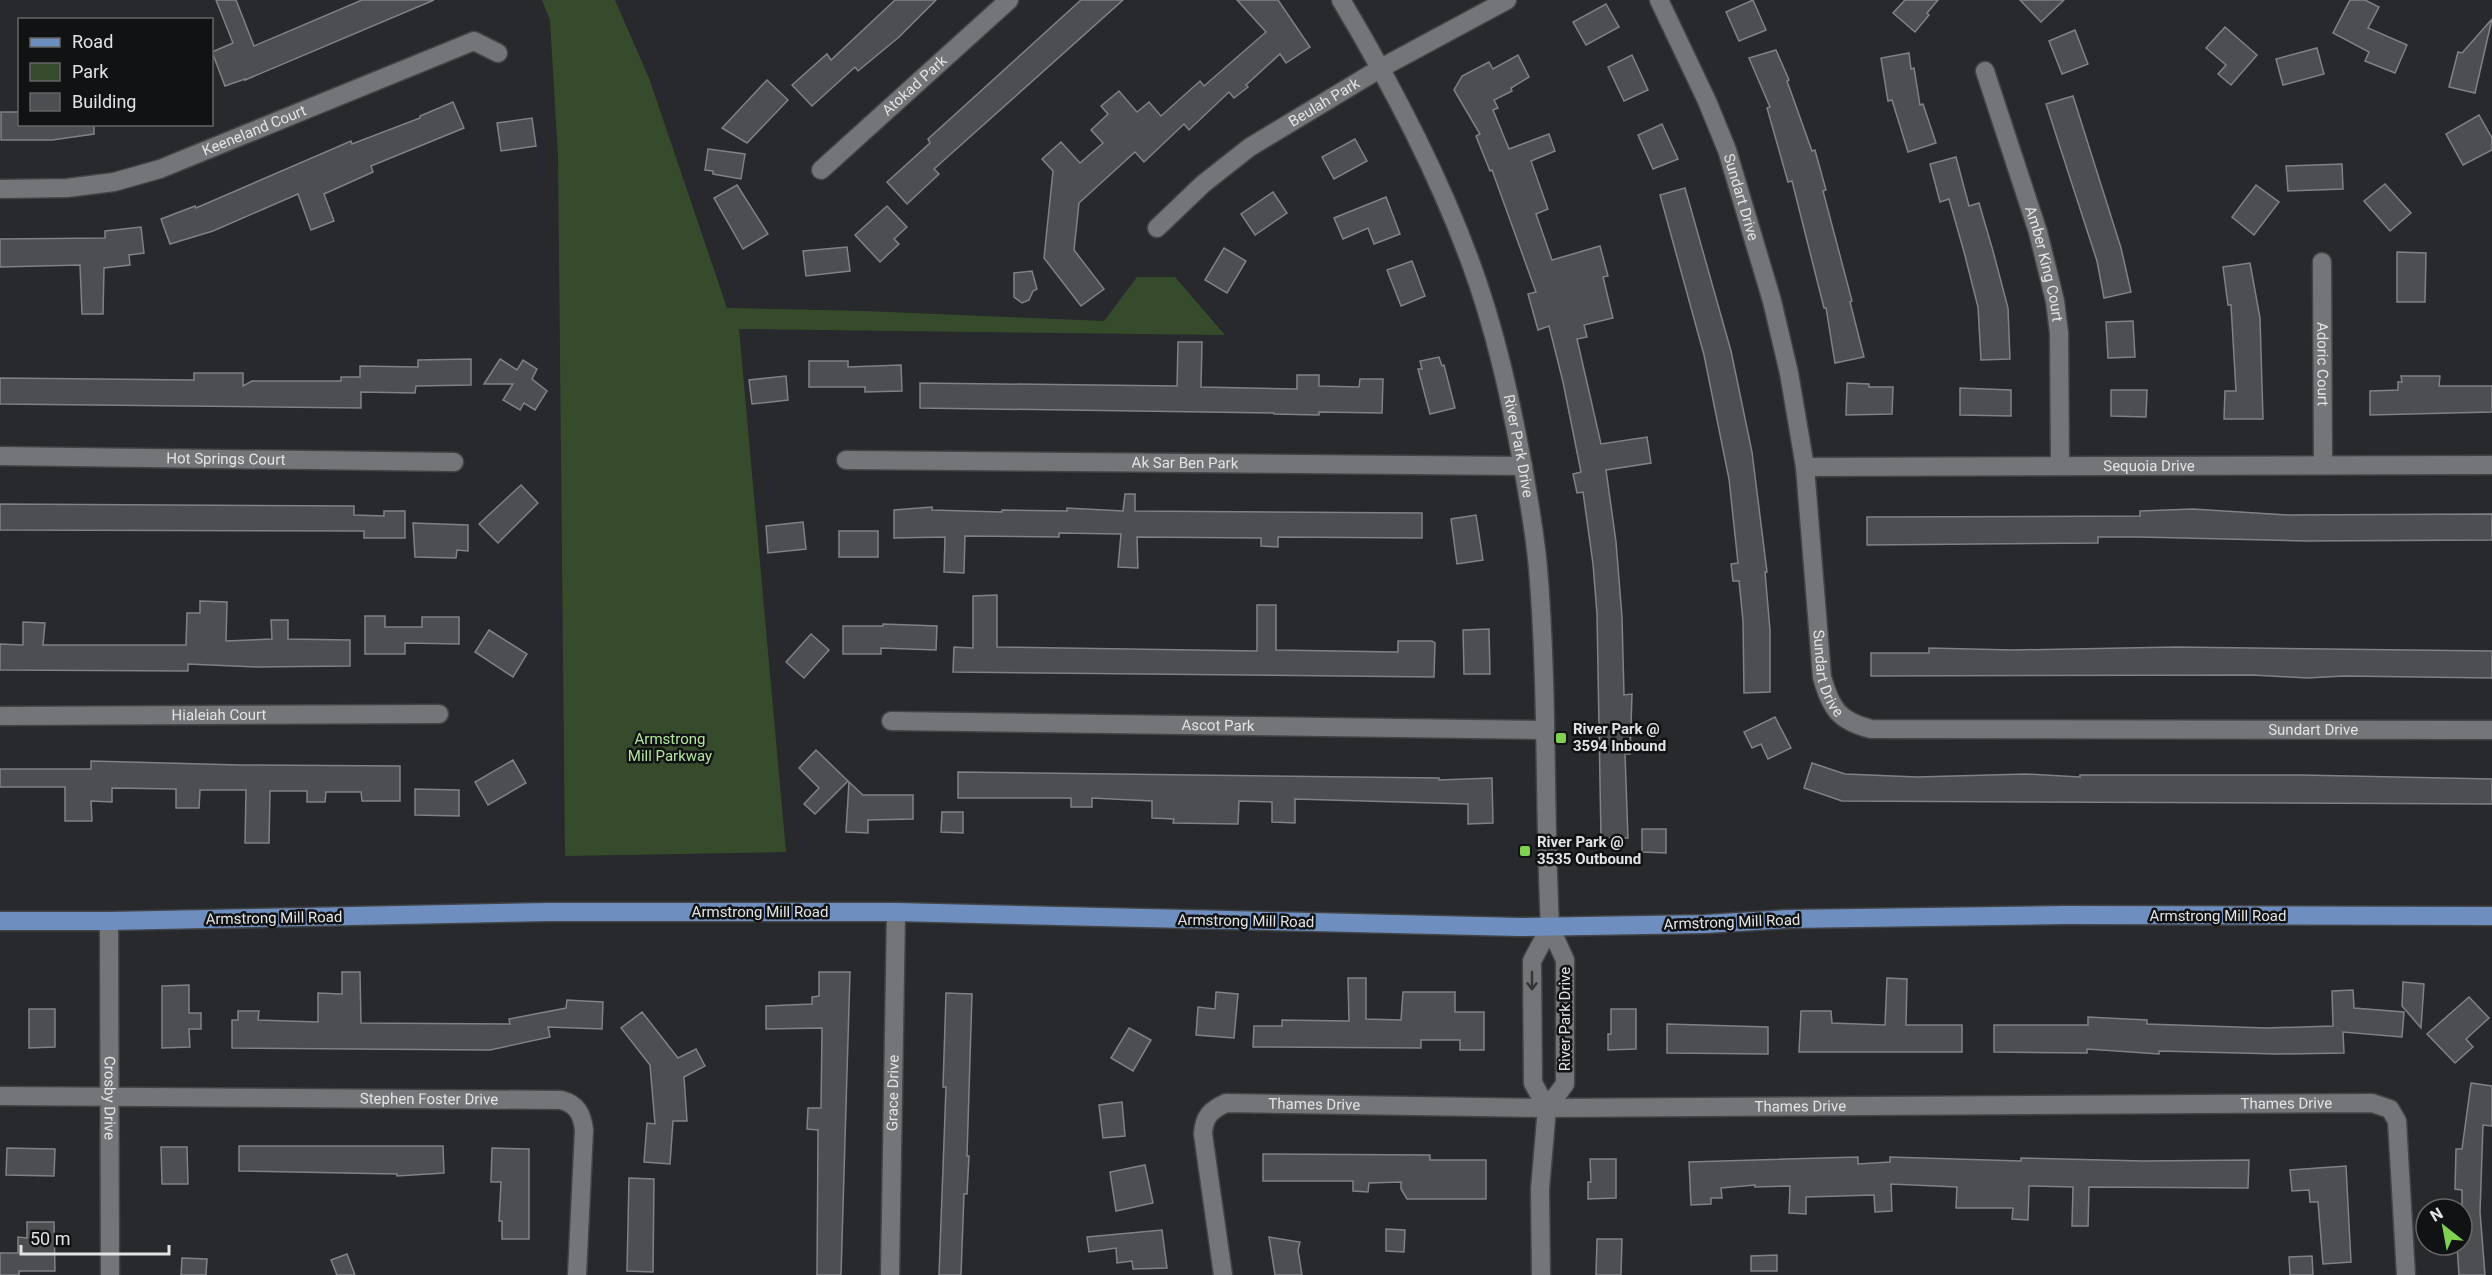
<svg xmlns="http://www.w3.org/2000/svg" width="2492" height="1275" font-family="Roboto,sans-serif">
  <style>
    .green { fill: #364b2c }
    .building { fill: #4c4e51; stroke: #7f8285; stroke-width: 1.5 }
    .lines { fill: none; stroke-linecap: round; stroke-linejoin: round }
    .minor-casing { stroke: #424446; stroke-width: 21 }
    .major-casing { stroke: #424446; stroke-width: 21 }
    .minor { stroke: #737578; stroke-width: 18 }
    .major { stroke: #6f8ec0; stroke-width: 18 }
    .oneway { stroke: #333536 }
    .poi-dot { fill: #80d051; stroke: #111213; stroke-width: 2 }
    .labels { text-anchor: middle; stroke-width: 5; stroke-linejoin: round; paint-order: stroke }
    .street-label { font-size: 15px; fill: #e2e3e5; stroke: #111213 }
    .poi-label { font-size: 15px; font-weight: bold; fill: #e2e3e5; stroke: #111213; text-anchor: start }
    .park-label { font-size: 15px; fill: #b4e59c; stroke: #111213 }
  </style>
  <rect width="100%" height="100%" fill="#27292c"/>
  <polygon class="green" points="542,0 615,0 649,78 727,308 865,311 1104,321 1137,277 1175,277 1225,335 739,329 786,852 565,856 558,157 550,20"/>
  <g class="building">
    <polygon points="216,0 236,0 254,46 362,0 434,0 245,80 245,79 225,86 212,52 233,43"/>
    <polygon points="895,0 936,0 899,37 858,71 855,67 812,106 792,85 827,54 831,60"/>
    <polygon points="1081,0 1123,0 934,169 939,174 907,204 887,182 930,143 928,139"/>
    <polygon points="1237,0 1278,0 1310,47 1286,63 1280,54 1246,85 1248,87 1234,98 1229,92 1189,130 1184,124 1144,162 1135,152 1079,203 1074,250 1104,289 1081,306 1044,258 1053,171 1042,159 1061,142 1080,163 1103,143 1091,130 1108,114 1101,106 1119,91 1137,112 1149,102 1161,116 1200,81 1204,86 1266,32"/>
    <polygon points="1753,0 1766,30 1739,41 1726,12"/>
    <polygon points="1905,0 1938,0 1927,13 1929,15 1915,32 1893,13"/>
    <polygon points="2020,0 2064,0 2041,22"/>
    <polygon points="2350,0 2365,0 2379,7 2368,28 2407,45 2395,73 2365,61 2369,52 2333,33"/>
    <polygon points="1606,4 1619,27 1586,45 1573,22"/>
    <polygon points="2492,19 2475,93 2449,87 2458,52 2462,53"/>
    <polygon points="2225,27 2257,55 2231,85 2218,74 2226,65 2206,48"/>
    <polygon points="2075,30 2088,64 2062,74 2049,41"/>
    <polygon points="2317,48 2324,74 2283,85 2276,59"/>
    <polygon points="1776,50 1789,80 1787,81 1812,151 1815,150 1826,190 1823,191 1852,301 1850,302 1864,357 1835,363 1826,308 1824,308 1792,181 1788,182 1767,108 1770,107 1749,58"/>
    <polygon points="1909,53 1911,69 1914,68 1920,105 1923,104 1936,143 1908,152 1892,100 1888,101 1881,58"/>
    <polygon points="1518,55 1529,77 1511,88 1512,91 1494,100 1498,108 1493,110 1509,149 1549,134 1555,151 1531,161 1548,209 1536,214 1552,260 1600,246 1608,276 1603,277 1613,318 1584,325 1587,337 1577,339 1601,444 1647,437 1651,463 1606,470 1616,542 1622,617 1624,695 1632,694 1630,754 1625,754 1628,838 1601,838 1597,614 1593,564 1583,492 1577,493 1573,474 1581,472 1563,382 1549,326 1538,330 1528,294 1536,292 1492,170 1490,171 1476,136 1480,134 1454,90 1462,76 1489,62 1493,69"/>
    <polygon points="1632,55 1648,90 1624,101 1608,67"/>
    <polygon points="767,80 788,100 747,143 722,128"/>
    <polygon points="2073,96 2121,248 2131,292 2104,298 2097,261 2046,104"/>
    <polygon points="453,102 464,128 371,166 373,172 324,194 334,221 311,230 298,194 213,231 170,244 161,219 195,206 196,208 351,141 352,144 420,118 420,116"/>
    <polygon points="1,112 20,112 20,124 94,124 94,134 52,140 1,140"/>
    <polygon points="2479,115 2492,138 2492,150 2463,165 2446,134"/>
    <polygon points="532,118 536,146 501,151 497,123"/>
    <polygon points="1662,124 1678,159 1653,169 1638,135"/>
    <polygon points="1355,139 1367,161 1334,179 1322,157"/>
    <polygon points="708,149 745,154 741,179 713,174 713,171 705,170"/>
    <polygon points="1956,157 1969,206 1979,203 1993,251 2008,308 2010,359 1981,360 1978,307 1964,252 1949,199 1940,202 1930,164"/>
    <polygon points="2342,164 2343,189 2288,191 2286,166"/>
    <polygon points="2385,184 2411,213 2390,231 2364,201"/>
    <polygon points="737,185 768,234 743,249 714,198"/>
    <polygon points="2256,185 2279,202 2254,235 2232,217"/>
    <polygon points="1685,188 1731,351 1752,452 1767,572 1765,572 1770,630 1770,692 1744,693 1743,621 1739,581 1733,581 1731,564 1738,563 1729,479 1704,355 1660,195"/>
    <polygon points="1273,192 1287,213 1255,235 1241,214"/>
    <polygon points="1386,197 1400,234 1374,244 1368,228 1343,239 1334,218"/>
    <polygon points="887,206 907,227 894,239 899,244 880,262 855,235"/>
    <polygon points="141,227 144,253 129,255 130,265 104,268 103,314 82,314 80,265 0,267 0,239 105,238 105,231"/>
    <polygon points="847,247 850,271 806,276 803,251"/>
    <polygon points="1224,248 1246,261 1227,293 1205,280"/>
    <polygon points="2397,252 2426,253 2425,302 2397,302"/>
    <polygon points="1412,261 1425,296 1401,306 1387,270"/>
    <polygon points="2250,263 2260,318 2263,419 2224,419 2225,391 2236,391 2231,305 2228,305 2223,267"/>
    <polygon points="1032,271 1037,289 1033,291 1029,300 1022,303 1014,297 1014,273"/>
    <polygon points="2133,321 2135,357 2108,358 2106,322"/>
    <polygon points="1178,342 1202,342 1201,387 1297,389 1297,375 1319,375 1319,386 1359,387 1360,379 1383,379 1382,413 1319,412 1319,415 1274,414 1274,413 920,408 920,383 1177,386"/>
    <polygon points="1439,357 1442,366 1444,365 1455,408 1430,414 1418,369 1422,369 1420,361"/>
    <polygon points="471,359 471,385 416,386 415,393 361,392 361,408 0,404 0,378 194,380 194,373 243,373 243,386 252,381 341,381 341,377 360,377 360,366 418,367 418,360"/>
    <polygon points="500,359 517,370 523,360 537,369 532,379 547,391 535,410 524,403 520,410 503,400 513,384 484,384"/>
    <polygon points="809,361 848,361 848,367 901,365 902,391 865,392 865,387 809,387"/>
    <polygon points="786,376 788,400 752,404 749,380"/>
    <polygon points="2401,376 2440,376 2439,386 2492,386 2492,412 2370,415 2370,391 2398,390 2398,382 2402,382"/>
    <polygon points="1847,383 1869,384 1869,387 1893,387 1892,414 1846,415"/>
    <polygon points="1960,388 2011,390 2011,416 1960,415"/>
    <polygon points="2111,390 2147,390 2146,417 2111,416"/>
    <polygon points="521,485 538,503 498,543 479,524"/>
    <polygon points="1125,494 1135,494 1135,511 1422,513 1422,538 1278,537 1278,547 1261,546 1261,538 1137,537 1138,568 1118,567 1121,534 1059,533 1059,537 965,536 964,573 944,572 945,537 894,538 894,510 932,507 932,510 1002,512 1002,510 1067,511 1067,508 1123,511"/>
    <polygon points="0,504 354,506 354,515 384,516 384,511 405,511 405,538 364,538 364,531 0,530"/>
    <polygon points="2193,509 2287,515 2492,514 2492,540 2305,541 2140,537 2098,537 2098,543 1867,545 1867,517 2140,516 2140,511"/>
    <polygon points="1476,515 1483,560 1457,564 1451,519"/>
    <polygon points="803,522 806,549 768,553 766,526"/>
    <polygon points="413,523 468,525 468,551 457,550 456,558 415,557"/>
    <rect x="839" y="531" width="39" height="26"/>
    <polygon points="997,595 997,647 1257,651 1257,605 1276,605 1276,650 1398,652 1398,641 1432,641 1435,643 1434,677 953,672 954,647 973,648 973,596"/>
    <polygon points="200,601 227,602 226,641 272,639 271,620 288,620 288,639 350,640 350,666 256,667 188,664 188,671 0,670 0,644 23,645 23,622 45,623 43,645 186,645 187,613 200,613"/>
    <polygon points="365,616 385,616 385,627 422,627 422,617 459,617 459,644 405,643 405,654 365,654"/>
    <polygon points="883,624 937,626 936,650 881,648 881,654 843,654 843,626 883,626"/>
    <polygon points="1489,629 1490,674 1464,674 1463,630"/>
    <polygon points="489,630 527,654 513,677 475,652"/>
    <polygon points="811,634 829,650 804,678 786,662"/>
    <polygon points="2177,647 2492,651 2492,678 2344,676 2307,678 2252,675 1871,676 1871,653 1929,653 1929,648 2013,650"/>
    <polygon points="1775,717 1791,748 1768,759 1761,744 1752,748 1744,732"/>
    <polygon points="816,750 848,781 815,814 804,804 819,788 799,768"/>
    <polygon points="513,760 526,783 488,805 475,782"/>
    <polygon points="91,761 240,765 400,766 400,801 362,801 361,792 326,792 325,802 307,802 307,791 270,791 269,843 245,843 246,790 200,790 199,808 176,808 176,789 112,788 112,802 91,801 92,821 65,821 65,787 0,787 0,769 91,769"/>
    <polygon points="1812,763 1845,774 1917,777 2026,774 2080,777 2080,775 2301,775 2492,779 2492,804 1842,801 1804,788"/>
    <polygon points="958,772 1439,778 1439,780 1492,778 1493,823 1468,824 1468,804 1295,799 1295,823 1272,822 1272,802 1239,801 1238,824 1173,823 1174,819 1152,818 1152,801 1092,798 1092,807 1071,807 1071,798 958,798"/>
    <polygon points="849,782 863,795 913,795 913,819 868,820 868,833 846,832"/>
    <polygon points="415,789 459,790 459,816 415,815"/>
    <polygon points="942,812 963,812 963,833 941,832"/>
    <polygon points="1642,829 1666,829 1666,853 1642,852"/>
    <polygon points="342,972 360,972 361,1023 510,1024 509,1019 566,1008 567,1000 603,1002 602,1029 548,1027 550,1037 490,1050 232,1048 232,1020 238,1020 238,1011 259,1011 258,1020 318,1022 318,993 342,994"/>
    <polygon points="819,972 850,972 841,1275 817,1275 818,1130 807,1129 808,1108 821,1108 822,1028 766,1029 766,1006 812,1004 812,997 819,996"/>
    <polygon points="1348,978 1366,978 1366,1019 1401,1020 1403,992 1455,992 1455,1012 1484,1012 1484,1050 1460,1050 1460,1040 1421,1040 1421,1048 1253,1047 1254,1026 1282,1026 1282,1020 1349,1021"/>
    <polygon points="1887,978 1907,979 1906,1025 1962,1025 1962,1052 1799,1052 1801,1011 1831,1011 1832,1023 1885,1025"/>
    <polygon points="2403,982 2424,984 2421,1028 2402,1006"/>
    <polygon points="189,985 189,1013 201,1013 201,1029 189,1029 190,1047 162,1048 162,986"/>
    <polygon points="2353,990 2354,1008 2404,1012 2402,1037 2343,1032 2344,1053 2278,1054 2159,1051 2159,1054 2087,1049 2087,1053 1994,1052 1994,1025 2088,1025 2088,1017 2147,1020 2147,1024 2267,1028 2333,1026 2332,991"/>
    <polygon points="1216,992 1238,994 1234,1038 1196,1035 1198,1007 1215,1009"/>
    <polygon points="946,993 972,994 967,1156 969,1156 967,1194 964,1194 961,1275 939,1275 946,1087 943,1087"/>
    <polygon points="2469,997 2489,1018 2466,1039 2473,1047 2455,1063 2427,1034"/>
    <polygon points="29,1009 55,1009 55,1047 29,1048"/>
    <polygon points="1611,1009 1636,1009 1636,1049 1608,1050 1608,1034 1611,1034"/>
    <polygon points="642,1012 678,1058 696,1049 705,1066 684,1077 687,1121 673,1121 670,1164 644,1162 647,1123 655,1124 650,1065 621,1028"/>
    <polygon points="1667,1024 1768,1027 1768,1054 1667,1053"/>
    <polygon points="1129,1028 1151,1040 1133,1071 1111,1058"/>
    <polygon points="2471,1083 2492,1086 2492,1126 2483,1125 2480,1212 2485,1275 2459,1275 2457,1245 2462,1245 2462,1190 2455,1189 2456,1149 2462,1149"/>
    <polygon points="1122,1102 1125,1136 1103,1138 1099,1105"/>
    <polygon points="239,1146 443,1146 444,1173 397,1176 397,1174 239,1171"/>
    <polygon points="161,1147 187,1147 188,1184 162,1184"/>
    <polygon points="7,1148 55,1149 54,1176 6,1175"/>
    <polygon points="492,1148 529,1149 529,1239 502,1239 502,1221 499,1221 501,1182 491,1182"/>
    <polygon points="1263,1154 1430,1155 1430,1160 1486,1160 1486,1199 1407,1199 1401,1189 1401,1182 1369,1183 1368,1192 1353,1191 1353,1181 1263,1181"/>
    <polygon points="1858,1157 1858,1164 1890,1162 1890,1157 2021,1161 2021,1158 2143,1161 2249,1160 2248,1188 2089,1187 2088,1226 2072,1226 2073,1187 2029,1186 2028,1220 2012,1219 2013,1208 1956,1208 1957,1187 1891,1184 1892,1211 1875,1212 1874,1195 1806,1197 1806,1214 1789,1213 1790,1186 1755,1187 1755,1185 1721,1188 1722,1198 1711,1198 1711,1204 1691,1205 1689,1162"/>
    <polygon points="1590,1159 1616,1159 1616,1198 1588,1199 1588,1182 1591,1182"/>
    <polygon points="1145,1165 1153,1203 1116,1211 1110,1172"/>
    <polygon points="2346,1166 2351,1262 2323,1264 2318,1202 2310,1202 2309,1190 2292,1191 2290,1170"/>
    <polygon points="629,1178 654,1179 653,1272 627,1271"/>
    <polygon points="27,1222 54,1222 55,1271 19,1271 19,1275 0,1275 0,1253 18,1253 18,1237 27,1238"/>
    <polygon points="1386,1229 1405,1230 1404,1252 1386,1251"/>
    <polygon points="1162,1230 1167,1268 1133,1269 1132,1261 1117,1263 1116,1248 1089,1252 1087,1237"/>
    <polygon points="1269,1237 1300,1242 1298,1250 1302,1275 1275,1275"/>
    <polygon points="1597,1239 1622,1239 1621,1275 1596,1275"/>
    <polygon points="347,1254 355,1275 337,1275 331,1260"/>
    <polygon points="1777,1255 1777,1271 1751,1271 1751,1256"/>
    <polygon points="2312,1256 2313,1275 2290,1275 2289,1257"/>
    <polygon points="182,1258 207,1259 206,1275 181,1275"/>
  </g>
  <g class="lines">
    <g class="minor-casing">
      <g id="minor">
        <path id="s1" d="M1341,0c49,82 96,171 129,261 25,67 40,136 53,206 6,34 12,67 15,101 10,119 6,239 12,359l15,33v124l-18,24 -7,81 1,86"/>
        <path id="s2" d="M1659,0l48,101 20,49 45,151 17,72 16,94 17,210c9,32 17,44 49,52l621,1"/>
        <path id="s3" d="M1985,71l53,161 17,69 4,32 1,132"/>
        <path id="s4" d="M821,170l188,-170"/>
        <path id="s5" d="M0,189l67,-1 47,-6 46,-13 314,-128 24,12"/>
        <path id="s6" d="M1157,228l46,-44 47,-37 131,-79 126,-68"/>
        <path id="s7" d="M2322,262l1,203"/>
        <path id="s8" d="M0,456l454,6"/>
        <path id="s9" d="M846,460l677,6"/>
        <path id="s10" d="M1805,467l687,-2"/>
        <path id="s11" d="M0,716l439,-2"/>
        <path id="s12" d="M891,721l653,9"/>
        <path id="s13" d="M109,921l1,354"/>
        <path id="s14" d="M0,1096l561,4c16,4 21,14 23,30l-7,145"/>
        <polyline points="1547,1108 1533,1083 1532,961 1550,927"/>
        <path id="s15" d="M890,1275l6,-363"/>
        <path id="s16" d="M1223,1275l-20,-141c1,-18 8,-24 23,-31l321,5 825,-5 18,6 7,12 9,154"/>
      </g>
    </g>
    <g class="major-casing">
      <polyline id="major" points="0,921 109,921 549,912 896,912 1519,927 1705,924 1787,919 2064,915 2492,916"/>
    </g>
    <use href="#minor" class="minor"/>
    <use href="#major" class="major"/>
  </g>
  <defs><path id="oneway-shaft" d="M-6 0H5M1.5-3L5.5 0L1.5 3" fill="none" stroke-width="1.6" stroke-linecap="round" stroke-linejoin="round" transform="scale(1.5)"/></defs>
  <use class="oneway" href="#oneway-shaft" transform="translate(1532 981) rotate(90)"/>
  <g class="poi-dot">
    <rect x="1555" y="732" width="12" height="12" rx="3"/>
    <rect x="1519" y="845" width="12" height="12" rx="3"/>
  </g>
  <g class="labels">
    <g class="street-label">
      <text dy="5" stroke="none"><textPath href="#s4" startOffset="126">Atokad Park</textPath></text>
      <text dy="5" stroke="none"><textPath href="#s6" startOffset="210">Beulah Park</textPath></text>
      <text dy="5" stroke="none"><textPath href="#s5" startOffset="264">Keeneland Court</textPath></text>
      <text dy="5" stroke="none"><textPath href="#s2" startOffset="214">Sundart Drive</textPath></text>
      <text dy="5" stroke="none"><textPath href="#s3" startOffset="202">Amber King Court</textPath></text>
      <text dy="5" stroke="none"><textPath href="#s7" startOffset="102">Adoric Court</textPath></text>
      <text dy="5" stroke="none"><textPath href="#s1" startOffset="483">River Park Drive</textPath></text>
      <text dy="5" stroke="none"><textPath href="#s8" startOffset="226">Hot Springs Court</textPath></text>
      <text dy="5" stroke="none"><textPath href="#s9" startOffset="339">Ak Sar Ben Park</textPath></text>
      <text dy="5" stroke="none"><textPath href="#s10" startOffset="344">Sequoia Drive</textPath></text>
      <text dy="5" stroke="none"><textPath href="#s2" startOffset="700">Sundart Drive</textPath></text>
      <text dy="5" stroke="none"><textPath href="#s11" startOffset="219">Hialeiah Court</textPath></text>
      <text dy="5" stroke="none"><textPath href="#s12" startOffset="327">Ascot Park</textPath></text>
      <text dy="5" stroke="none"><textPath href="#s2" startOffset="1221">Sundart Drive</textPath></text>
      <text x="760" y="917">Armstrong Mill Road</text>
      <text x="2218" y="921">Armstrong Mill Road</text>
      <text transform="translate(274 918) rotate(-1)" y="5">Armstrong Mill Road</text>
      <text transform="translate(1246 921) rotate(1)" y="5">Armstrong Mill Road</text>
      <text transform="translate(1732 922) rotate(-2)" y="5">Armstrong Mill Road</text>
      <text transform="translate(1565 1019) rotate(-90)" y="5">River Park Drive</text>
      <text dy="5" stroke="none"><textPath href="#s15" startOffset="182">Grace Drive</textPath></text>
      <text dy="5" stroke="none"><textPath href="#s13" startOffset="177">Crosby Drive</textPath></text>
      <text dy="5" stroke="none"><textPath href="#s14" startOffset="429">Stephen Foster Drive</textPath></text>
      <text dy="5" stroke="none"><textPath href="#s16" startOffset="1244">Thames Drive</textPath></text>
      <text dy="5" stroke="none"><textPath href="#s16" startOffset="272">Thames Drive</textPath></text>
      <text dy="5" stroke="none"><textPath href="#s16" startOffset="758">Thames Drive</textPath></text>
    </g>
    <g class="poi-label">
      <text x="1573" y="734">River Park @<tspan x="1573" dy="17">3594 Inbound</tspan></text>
      <text x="1537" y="847">River Park @<tspan x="1537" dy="17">3535 Outbound</tspan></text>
    </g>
    <g class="park-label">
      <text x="670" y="744">Armstrong<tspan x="670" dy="17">Mill Parkway</tspan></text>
    </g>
  </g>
  <rect x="18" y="18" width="195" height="108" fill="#111213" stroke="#656667" stroke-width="1.5"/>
  <rect x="30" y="38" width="30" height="9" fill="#6f8ec0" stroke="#656667" stroke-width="1.5"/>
  <text x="72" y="48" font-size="18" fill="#e2e3e5">Road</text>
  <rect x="30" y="63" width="30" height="18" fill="#364b2c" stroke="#656667" stroke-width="1.5"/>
  <text x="72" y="78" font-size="18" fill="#e2e3e5">Park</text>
  <rect x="30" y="93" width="30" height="18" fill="#4c4e51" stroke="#656667" stroke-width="1.5"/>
  <text x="72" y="108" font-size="18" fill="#e2e3e5">Building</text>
  <g transform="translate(2444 1227) rotate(329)"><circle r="28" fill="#111213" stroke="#656667" stroke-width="1.5"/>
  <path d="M0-4.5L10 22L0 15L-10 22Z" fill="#80d051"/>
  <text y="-9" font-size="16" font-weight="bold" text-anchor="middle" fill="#e2e3e5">N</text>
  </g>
  <path d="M21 1245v9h148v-9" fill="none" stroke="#e2e3e5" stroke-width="3"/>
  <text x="30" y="1245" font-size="18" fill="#e2e3e5" stroke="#111213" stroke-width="4.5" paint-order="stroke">50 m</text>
</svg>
